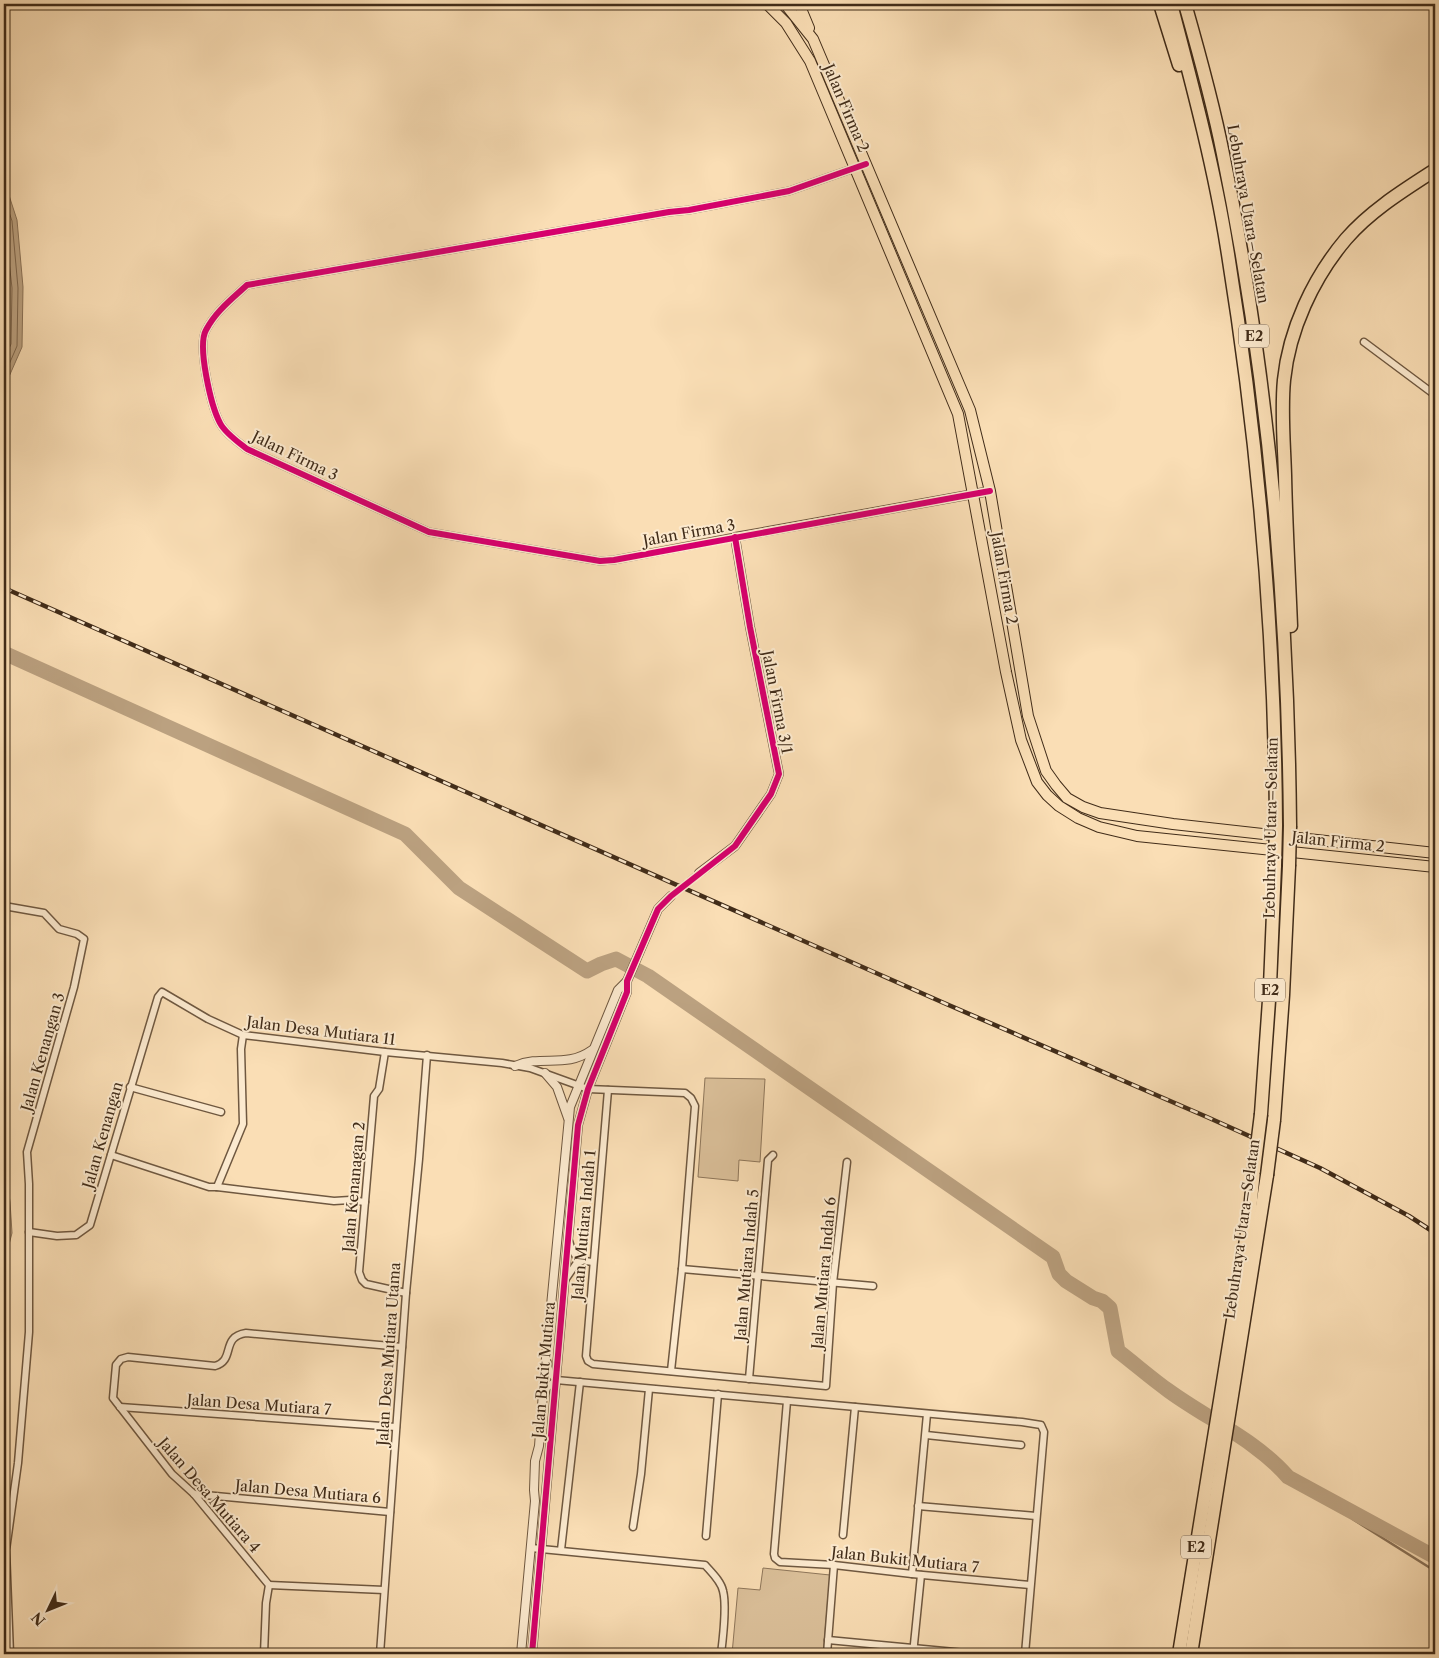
<svg xmlns="http://www.w3.org/2000/svg" width="1439" height="1658" font-family="'Libre Caslon Text',serif">
  <style>
    .green { fill: #dbc09a; stroke: #8e765a }
    .water { fill: #bba180; stroke: #8a7257 }
    .lines { fill: none; stroke-linecap: round; stroke-linejoin: round }
    .shore { stroke: #7e664c; stroke-width: 1 }
    .stream { stroke: #8a7257; stroke-width: 2.5 }
    .river { stroke: #bba180; stroke-width: 15 }
    .tertiary-tunnel { stroke: #d5ba96; stroke-width: 8; stroke-dasharray: 8 4; stroke-linecap: butt }
    .minor-casing { stroke: #6f5840; stroke-width: 9 }
    .tertiary-casing { stroke: #6f5840; stroke-width: 10 }
    .primary-casing { stroke: #412c19; stroke-width: 12 }
    .motorway-casing { stroke: #412c19; stroke-width: 15 }
    .minor { stroke: #fceacf; stroke-width: 6 }
    .tertiary { stroke: #fceacf; stroke-width: 8 }
    .primary { stroke: #fadeb5; stroke-width: 10 }
    .motorway { stroke: #fadeb5; stroke-width: 12 }
    .rail-casing { stroke: #412c19; stroke-width: 4.5 }
    .rail { stroke: #fceacf; stroke-width: 2.5; stroke-dasharray: 8; stroke-linecap: butt }
    .motorway-bridge-casing { stroke: #412c19; stroke-width: 15; stroke-linecap: butt }
    .motorway-bridge { stroke: #fadeb5; stroke-width: 12 }
    .cycleway-casing { stroke: #fceacf; stroke-width: 9 }
    .cycleway { stroke: #d6006c; stroke-width: 6 }
    .labels { text-anchor: middle; stroke-width: 4; stroke-linejoin: round; paint-order: stroke }
    .shield { fill: #fceacf; stroke: #796550; stroke-width: 1 }
    .shield-label { font-size: 14px; font-weight: bold; fill: #412c19 }
    .street-label { font-size: 15px; fill: #412c19; stroke: #fceacf }
  </style>
  <rect width="100%" height="100%" fill="#fadeb5"/>
  <filter id="stains"><feTurbulence type="fractalNoise" baseFrequency=".004" numOctaves="4"/><feColorMatrix values="0 0 0 0 .2 0 0 0 0 .09 0 0 0 0 .02 0 0 0 .5 -.17"/></filter>
  <radialGradient id="worn" r=".72"><stop offset=".6" stop-color="#630" stop-opacity="0"/><stop offset="1" stop-color="#630" stop-opacity=".3"/></radialGradient>
  <g class="green">
    <polygon points="705,1078 765,1079 760,1162 739,1160 738,1181 698,1177"/>
    <polygon points="763,1568 830,1575 823,1654 732,1654 738,1588 760,1590"/>
  </g>
  <g class="water">
    <polygon points="4,180 17,220 23,287 22,347 4,388"/>
    <polygon points="4,1159 10,1202 12,1233 4,1264"/>
  </g>
  <g class="lines">
    <g class="shore">
      <polyline points="4,197 12,221 18,288 17,346 4,376"/>
      <polyline points="4,217 12,288 11,344 4,360"/>
      <polyline points="4,1193 7,1233 4,1245"/>
    </g>
    <polyline class="stream" points="1337,1503 1354,1520 1435,1571"/>
    <path class="river" d="M4,653l401,181 54,54 128,83 14,-7 15,-5 32,17 405,281 6,17 7,7 27,17 9,3 8,7 8,43c17,13 34,28 51,40 40,29 87,49 119,86l147,80"/>
    <polyline class="tertiary-tunnel" points="671,896 699,873"/>
    <g class="minor-casing">
      <g id="minor">
        <polyline points="1364,342 1435,395"/>
        <path d="M735,537l-121,23 -14,1 -171,-29 -182,-83c-9,-7 -22,-16 -27,-26 -9,-17 -23,-77 -14,-93 10,-19 26,-31 41,-45l422,-73 20,-2 100,-19 77,-27"/>
        <polyline points="4,906 44,913 59,929 77,934 84,939 74,987 27,1152 29,1184 29,1332 18,1463 6,1550 10,1654"/>
        <polyline points="243,1035 241,1049 243,1124 217,1187 334,1201 350,1200 365,1202"/>
        <polyline points="385,1052 379,1089 374,1096 359,1272 362,1280 366,1284 406,1293"/>
        <polyline points="130,1087 221,1112"/>
        <polyline points="608,1090 586,1356 588,1361 593,1364 826,1386 833,1283 847,1162"/>
        <polyline points="111,1155 209,1187 217,1187"/>
        <polyline points="29,1232 57,1236 76,1235 90,1225 158,997 162,992 208,1019 243,1035 385,1052 502,1063 530,1068 588,1089 685,1093 691,1098 695,1106 682,1269 671,1371"/>
        <path d="M569,1241c4,15 9,20 24,21"/>
        <polyline points="682,1269 873,1286"/>
        <polyline points="565,1280 576,1264 582,1261"/>
        <polyline points="547,1361 550,1373 556,1380"/>
        <polyline points="749,1379 768,1160 773,1155"/>
        <polyline points="545,1394 547,1388 556,1380 1022,1422 1041,1425 1044,1432 1025,1654"/>
        <polyline points="787,1401 774,1554 775,1558 780,1562 834,1565 912,1574 1030,1585"/>
        <polyline points="120,1407 396,1427"/>
        <polyline points="926,1435 1021,1445"/>
        <polyline points="194,1494 390,1512"/>
        <polyline points="918,1506 1036,1516"/>
        <polyline points="633,1527 641,1474 649,1389"/>
        <polyline points="843,1535 855,1407"/>
        <polyline points="706,1536 718,1394"/>
        <path d="M531,1548l174,17c6,7 16,16 18,26 4,15 0,47 -2,63"/>
        <polyline points="561,1550 580,1382"/>
        <polyline points="912,1574 927,1414"/>
        <polyline points="269,1585 384,1590"/>
        <polyline points="828,1640 976,1654"/>
        <path d="M264,1654l2,-51 3,-18 -75,-91 -22,-20 -59,-76 3,-33 5,-6 7,-2 87,9c21,-6 5,-29 31,-33l156,14"/>
        <polyline points="380,1654 406,1293 419,1159 427,1055"/>
        <polyline points="827,1654 834,1565"/>
        <polyline points="913,1654 921,1575"/>
      </g>
    </g>
    <g class="tertiary-casing">
      <g id="tertiary">
        <polyline points="699,873 735,846 771,794 779,774 750,627 735,537 990,491"/>
        <path d="M515,1066c28,-12 50,3 77,-16"/>
        <polyline points="545,1073 557,1087 568,1118"/>
        <polyline points="521,1654 535,1501 534,1490 535,1461 539,1446 544,1379 570,1107 618,990 627,981"/>
        <polyline points="532,1654 578,1125 588,1089 627,992 627,981 658,909 671,896"/>
      </g>
    </g>
    <g class="primary-casing">
      <g id="primary">
        <polyline points="767,4 786,23 810,61 958,414 1006,672 1021,740 1037,782 1047,795 1059,806 1078,818 1099,827 1137,836 1435,867"/>
        <polyline points="785,4 813,39 970,410 990,491 1028,716 1046,771 1056,785 1067,798 1083,807 1100,813 1173,824 1435,853"/>
        <polyline points="799,4 809,28"/>
      </g>
    </g>
    <g class="motorway-casing">
      <g id="motorway">
        <polyline points="1160,4 1179,65"/>
        <path d="M1171,4c21,80 43,162 56,244 31,191 48,385 49,578"/>
        <path d="M1185,4c14,49 28,99 38,150 45,219 65,449 67,672"/>
        <path d="M1291,626c-2,-51 -5,-101 -6,-151 -1,-32 -4,-64 -1,-95 5,-50 29,-102 62,-141 24,-28 58,-49 89,-69"/>
        <polyline points="1261,1114 1270,986 1275,865"/>
        <polyline points="1274,1120 1283,995 1289,866"/>
        <polyline points="1179,1654 1249,1221 1254,1170"/>
        <polyline points="1191,1654 1267,1175"/>
      </g>
    </g>
    <use href="#minor" class="minor"/>
    <use href="#tertiary" class="tertiary"/>
    <use href="#primary" class="primary"/>
    <use href="#motorway" class="motorway"/>
    <g class="rail-casing">
      <polyline id="rail" points="4,588 944,1003 1207,1117 1320,1168 1409,1216 1435,1233"/>
    </g>
    <use href="#rail" class="rail"/>
    <g class="motorway-bridge-casing">
      <g id="motorway-bridge">
        <polyline points="1275,865 1276,826"/>
        <polyline points="1289,866 1290,826"/>
        <polyline points="1254,1170 1261,1114"/>
        <polyline points="1267,1175 1274,1120"/>
      </g>
    </g>
    <use href="#motorway-bridge" class="motorway-bridge"/>
    <g class="cycleway-casing">
      <g id="cycleway">
        <path d="M866,164l-77,27 -100,19 -20,2 -422,73c-15,14 -31,26 -41,45 -9,16 5,76 14,93 5,10 18,19 27,26l182,83 171,29 14,-1 376,-69"/>
        <polyline points="532,1654 578,1125 588,1089 627,992 627,981 658,909 671,896 735,846 771,794 779,774 750,627 735,537"/>
      </g>
    </g>
    <use href="#cycleway" class="cycleway"/>
  </g>
  <g class="labels">
    <g class="shield">
      <rect x="1239" y="324.5" width="30" height="23" rx="4"/>
      <rect x="1255" y="978.5" width="30" height="23" rx="4"/>
      <rect x="1181" y="1535.5" width="30" height="23" rx="4"/>
    </g>
    <g class="shield-label">
      <text x="1254" y="341">E2</text>
      <text x="1270" y="995">E2</text>
      <text x="1196" y="1552">E2</text>
    </g>
    <g class="street-label">
      <text transform="translate(846 108) rotate(67)" y="5">Jalan Firma 2</text>
      <text transform="translate(1248 214) rotate(80)" y="5">Lebuhraya Utara–Selatan</text>
      <text transform="translate(295 456) rotate(26)" y="5">Jalan Firma 3</text>
      <text transform="translate(689 533) rotate(-10)" y="5">Jalan Firma 3</text>
      <text transform="translate(1004 578) rotate(80)" y="5">Jalan Firma 2</text>
      <text transform="translate(777 702) rotate(79)" y="5">Jalan Firma 3/1</text>
      <text transform="translate(1271 828) rotate(-89)" y="5">Lebuhraya Utara–Selatan</text>
      <text transform="translate(1338 842) rotate(6)" y="5">Jalan Firma 2</text>
      <text transform="translate(321 1031) rotate(7)" y="5">Jalan Desa Mutiara 11</text>
      <text transform="translate(43 1052) rotate(-74)" y="5">Jalan Kenangan 3</text>
      <text transform="translate(103 1135) rotate(-74)" y="5">Jalan Kenangan</text>
      <text transform="translate(354 1187) rotate(-85)" y="5">Jalan Kenanagan 2</text>
      <text transform="translate(584 1225) rotate(-85)" y="5">Jalan Mutiara Indah 1</text>
      <text transform="translate(1242 1229) rotate(-82)" y="5">Lebuhraya Utara–Selatan</text>
      <text transform="translate(747 1265) rotate(-85)" y="5">Jalan Mutiara Indah 5</text>
      <text transform="translate(824 1273) rotate(-85)" y="5">Jalan Mutiara Indah 6</text>
      <text transform="translate(389 1354) rotate(-86)" y="5">Jalan Desa Mutiara Utama</text>
      <text transform="translate(544 1370) rotate(-85)" y="5">Jalan Bukit Mutiara</text>
      <text transform="translate(259 1405) rotate(4)" y="5">Jalan Desa Mutiara 7</text>
      <text transform="translate(308 1492) rotate(5)" y="5">Jalan Desa Mutiara 6</text>
      <text transform="translate(209 1495) rotate(49)" y="5">Jalan Desa Mutiara 4</text>
      <text transform="translate(905 1560) rotate(6)" y="5">Jalan Bukit Mutiara 7</text>
    </g>
  </g>
  <rect width="1439" height="1658" fill="none" stroke="#fadeb5" stroke-width="20"/>
  <rect x="5" y="5" width="1429" height="1648" fill="none" stroke="#412c19" stroke-width="2.5"/>
  <rect x="10" y="10" width="1419" height="1638" fill="none" stroke="#412c19"/>
  <g transform="translate(48 1610) rotate(227)" stroke="#fceacf" stroke-width="4" paint-order="stroke">
  <path d="M0-4L9 19L0 12L-9 19Z" fill="#412c19"/>
  <text y="-8" font-size="14" font-weight="bold" text-anchor="middle" fill="#412c19">N</text>
  </g>
  <rect width="100%" height="100%" filter="url(#stains)"/>
  <rect width="100%" height="100%" fill="url(#worn)"/>
</svg>
